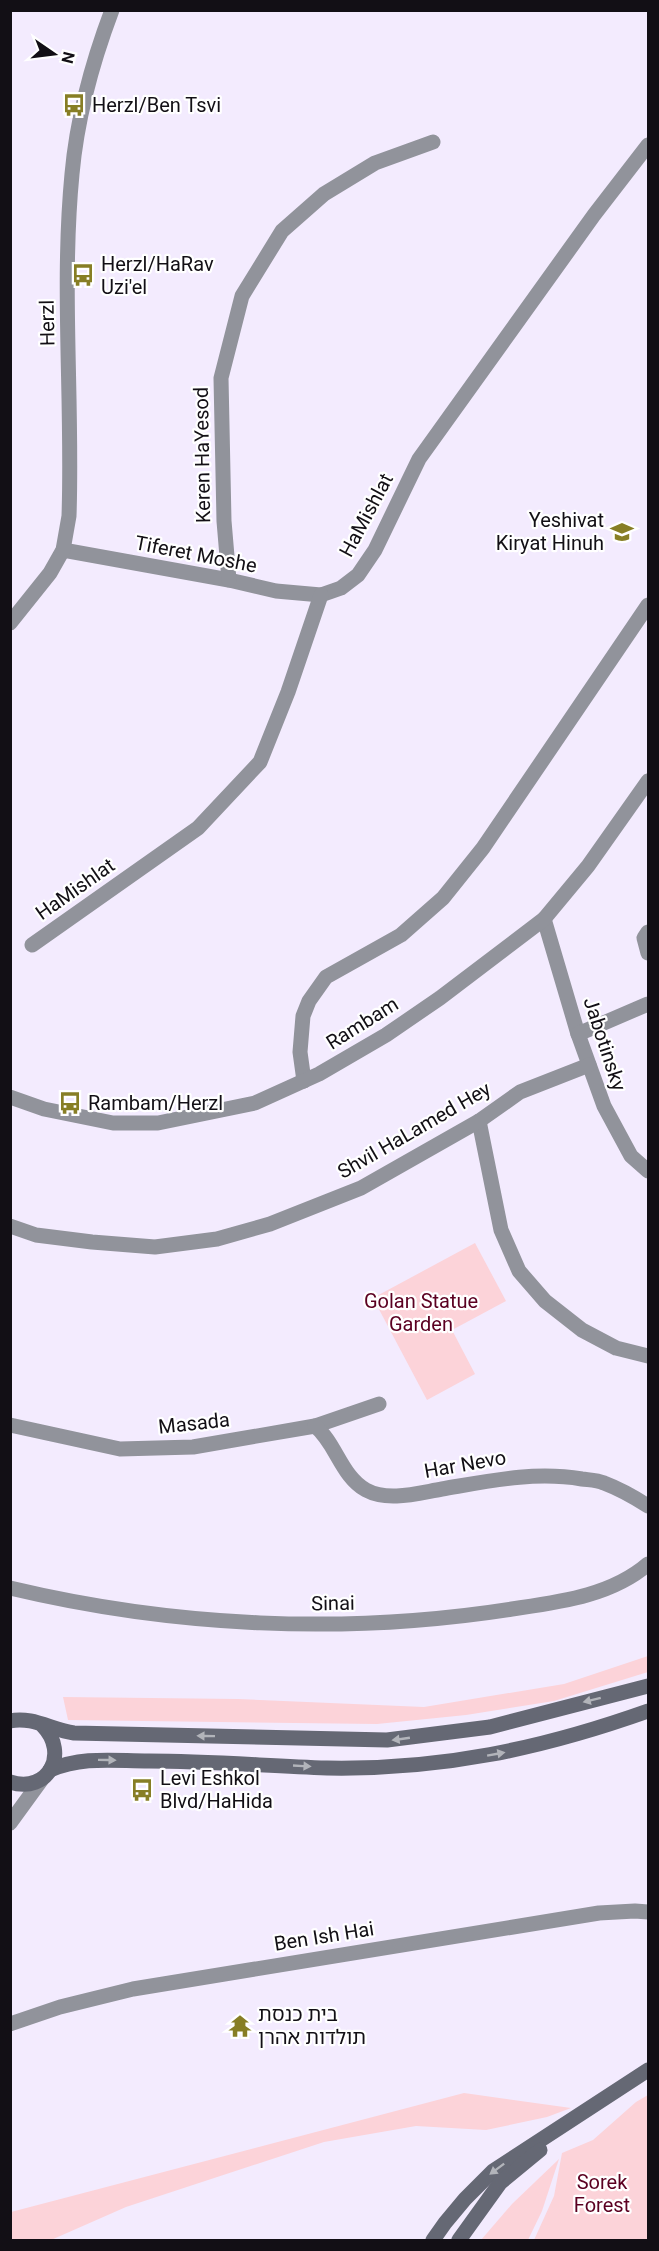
<svg xmlns="http://www.w3.org/2000/svg" width="659" height="2251" font-family="Roboto,'Noto Sans Hebrew',sans-serif">
  <style>
    .green { fill: #fcd3d9 }
    .lines { fill: none; stroke-linecap: round; stroke-linejoin: round }
    .minor { stroke: #91939b; stroke-width: 15 }
    .tertiary { stroke: #91939b; stroke-width: 15 }
    .secondary { stroke: #656874; stroke-width: 15 }
    .oneway { fill: #b2b4ba }
    .labels { text-anchor: middle; stroke-width: 4.5; stroke-linejoin: round; paint-order: stroke }
    .poi-label { font-size: 20px; fill: #120f15; stroke: #fff; text-anchor: start }
    .street-label { font-size: 20px; fill: #120f15; stroke: #fff }
    .park-label { font-size: 20px; fill: #5b0021; stroke: #fff }
  </style>
  <rect width="100%" height="100%" fill="#f3ebfe"/>
  <g class="green">
    <polygon points="475,1243 506,1301 452,1330 475,1374 427,1400 373,1298"/>
    <polygon points="648,1656 648,1672 554,1701 466,1715 377,1724 68,1720 63,1697 238,1699 424,1707 564,1684"/>
    <polygon points="464,2093 571,2108 547,2117 486,2130 416,2126 324,2142 126,2207 51,2240 11,2240 11,2212"/>
    <polygon points="648,2095 648,2240 534,2240 554,2196 562,2153 593,2140 636,2102"/>
    <polygon points="559,2159 542,2211 528,2240 481,2240 512,2204"/>
  </g>
  <g class="lines">
    <g class="minor">
      <polyline points="63,550 229,580 276,591 321,595 341,588 358,575 375,550 419,459 594,215 648,145"/>
      <polyline points="229,580 224,521 221,378 242,296 282,231 324,194 375,163 433,142"/>
      <polyline points="544,919 578,1034 604,1106 631,1156 648,1171"/>
      <polyline points="648,932 644,938 648,953"/>
      <polyline points="32,945 198,828 260,762 288,692 321,595"/>
      <polyline points="578,1034 648,1004"/>
      <polyline points="304,1081 300,1052 303,1016 309,1001 326,977 401,935 443,898 483,848 648,605"/>
      <polyline points="479,1121 501,1230 519,1271 545,1301 582,1330 616,1348 648,1356"/>
      <polyline points="10,1226 36,1235 92,1242 155,1247 217,1239 270,1224 361,1188 479,1121 520,1092 589,1065"/>
      <polyline points="10,1425 120,1449 193,1447 315,1426 379,1404"/>
      <path d="M315,1426c21,17 26,50 51,64 22,12 52,3 76,-1 47,-8 92,-18 140,-10 7,1 15,1 22,4 16,6 30,14 44,23"/>
      <path d="M10,1588c164,39 336,47 502,21 47,-7 99,-13 136,-45"/>
      <polyline points="10,1823 42,1779"/>
      <polyline points="10,2024 60,2007 133,1989 599,1913 635,1911 648,1912"/>
    </g>
    <g class="tertiary">
      <path d="M10,623l40,-50 13,-23 6,-34c4,-114 -8,-228 3,-342 5,-56 20,-111 40,-164"/>
      <polyline points="10,1097 44,1109 113,1123 158,1123 255,1103 319,1074 386,1035 440,998 544,919 588,866 648,781"/>
    </g>
    <g class="secondary">
      <path d="M10,1721c22,-5 42,9 64,12l313,7 103,-13 158,-41"/>
      <path d="M50,1770c34,-14 63,-9 99,-9 59,0 118,5 178,7 114,2 214,-19 321,-57"/>
      <path d="M10,1782c39,12 59,-29 33,-56"/>
      <polyline points="433,2240 445,2223 465,2199 493,2171 648,2070"/>
      <polyline points="459,2240 500,2183 540,2150"/>
    </g>
  </g>
  <defs><path id="oneway-solid" d="M-6-.8H1V-3.2L6.5 0L1 3.2V.8H-6Z" transform="scale(1.5)"/></defs>
  <g class="oneway">
    <use href="#oneway-solid" transform="translate(592 1700) rotate(166)"/>
    <use href="#oneway-solid" transform="translate(206 1736) rotate(-179)"/>
    <use href="#oneway-solid" transform="translate(401 1739) rotate(172)"/>
    <use href="#oneway-solid" transform="translate(496 1754) rotate(-10)"/>
    <use href="#oneway-solid" transform="translate(107 1760) rotate(1)"/>
    <use href="#oneway-solid" transform="translate(302 1766) rotate(3)"/>
    <use href="#oneway-solid" transform="translate(497 2169) rotate(143)"/>
  </g>
  <defs>
    <g id="bus-bare" transform="scale(1.8)"><path d="M-5-6H5V4H4V6H2V4H-2V6H-4V4H-5ZM-3.5-4V0h7V-4ZM-3.5 1.2v1.5H-2V1.2ZM2 1.2v1.5H3.5V1.2Z" fill="#877e25" stroke="#fff" stroke-width="2.5" paint-order="stroke"/></g>
    <g id="school-bare" transform="scale(1.8)"><path d="M0-5L7-2L0 1L-7-2ZM-4 1L0 2.5L4 1V4Q0 6-4 4Z" fill="#877e25" stroke="#fff" stroke-width="2.5" paint-order="stroke"/></g>
    <g id="temple-bare" transform="scale(1.8)"><path d="M0-6L5-2H3V0L6.5 2.5H4V6H1.5V3h-3V6H-4V2.5H-6.5L-3 0V-2H-5Z" fill="#877e25" stroke="#fff" stroke-width="2.5" paint-order="stroke"/></g>
  </defs>
  <g fill-rule="evenodd">
    <use href="#bus-bare" x="74" y="105"/>
    <use href="#bus-bare" x="83" y="275"/>
    <use href="#school-bare" x="622" y="532"/>
    <use href="#bus-bare" x="70" y="1103"/>
    <use href="#bus-bare" x="142" y="1790"/>
    <use href="#temple-bare" x="240" y="2026"/>
  </g>
  <g class="labels">
    <g class="poi-label">
      <text x="92" y="112">Herzl/Ben Tsvi</text>
      <text x="101" y="271">Herzl/HaRav<tspan x="101" dy="23">Uzi'el</tspan></text>
      <text x="604" y="527" text-anchor="end">Yeshivat<tspan x="604" dy="23">Kiryat Hinuh</tspan></text>
      <text x="88" y="1110">Rambam/Herzl</text>
      <text x="160" y="1785">Levi Eshkol<tspan x="160" dy="23">Blvd/HaHida</tspan></text>
      <text x="258" y="2021">בית כנסת<tspan x="258" dy="23">תולדות אהרן</tspan></text>
    </g>
    <g class="street-label">
      <text transform="translate(47 323) rotate(-91)" y="7">Herzl</text>
      <text transform="translate(202 455) rotate(-91)" y="7">Keren HaYesod</text>
      <text transform="translate(366 515) rotate(-62)" y="7">HaMishlat</text>
      <text transform="translate(196 554) rotate(11)" y="7">Tiferet Moshe</text>
      <text transform="translate(75 889) rotate(-35)" y="7">HaMishlat</text>
      <text transform="translate(362 1023) rotate(-32)" y="7">Rambam</text>
      <text transform="translate(605 1044) rotate(72)" y="7">Jabotinsky</text>
      <text transform="translate(414 1130) rotate(-30)" y="7">Shvil HaLamed Hey</text>
      <text transform="translate(194 1423) rotate(-6)" y="7">Masada</text>
      <text transform="translate(465 1464) rotate(-10)" y="7">Har Nevo</text>
      <text transform="translate(333 1603) rotate(-1)" y="7">Sinai</text>
      <text transform="translate(324 1936) rotate(-9)" y="7">Ben Ish Hai</text>
    </g>
    <g class="park-label">
      <text x="421" y="1308">Golan Statue<tspan x="421" dy="23">Garden</tspan></text>
      <text x="602" y="2189">Sorek<tspan x="602" dy="23">Forest</tspan></text>
    </g>
  </g>
  <rect width="659" height="2251" fill="none" stroke="#120f15" stroke-width="24"/>
  <g transform="translate(54 54) rotate(104)" stroke="#ffffff" stroke-width="4.5" paint-order="stroke">
  <path d="M0-4.5L10 22L0 15L-10 22Z" fill="#120f15"/>
  <text y="-9" font-size="16" font-weight="bold" text-anchor="middle" fill="#120f15">N</text>
  </g>
</svg>
